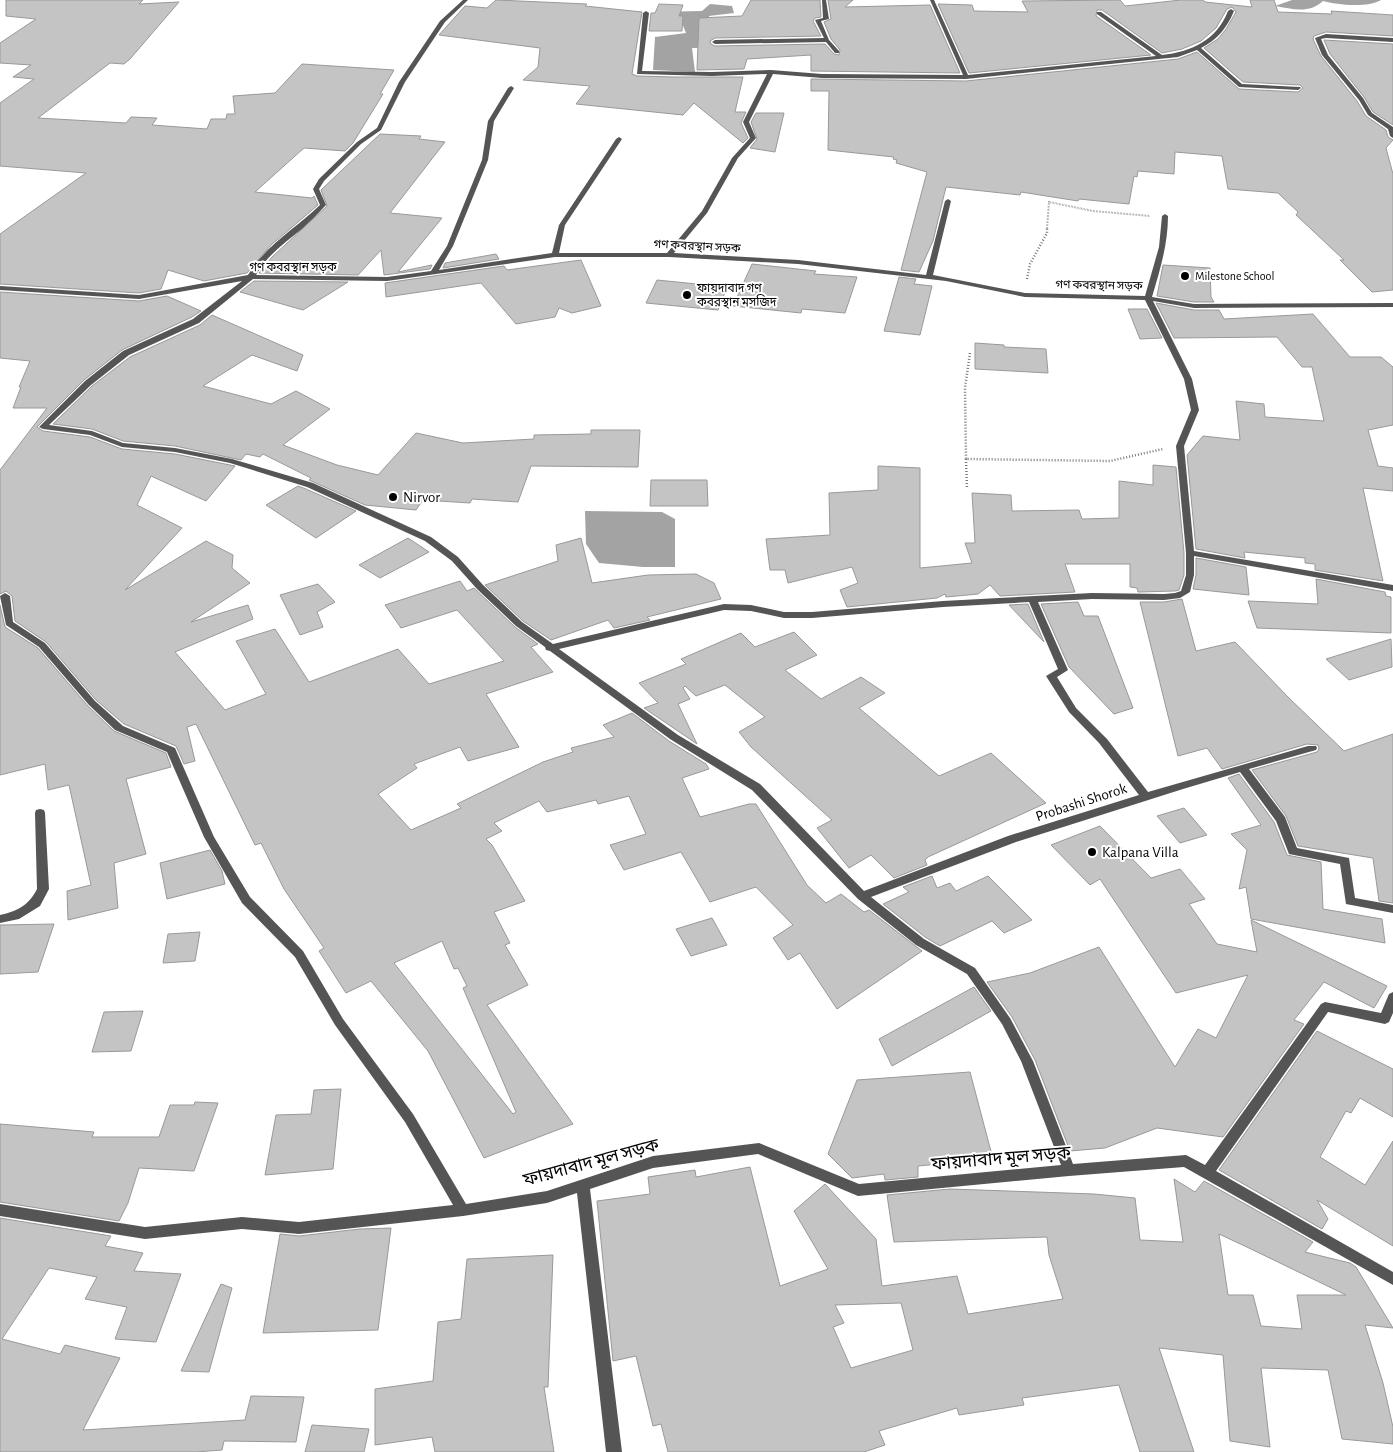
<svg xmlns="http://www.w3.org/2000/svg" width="1393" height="1452" font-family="'Alegreya Sans','Noto Sans Bengali',sans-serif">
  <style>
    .water { fill: #a3a3a3 }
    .building { fill: #c4c4c4; stroke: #999; fill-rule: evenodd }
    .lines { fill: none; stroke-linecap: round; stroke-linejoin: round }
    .path-far1 { stroke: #777; stroke-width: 2; stroke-dasharray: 0.5 1; stroke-linecap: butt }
    .path { stroke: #777; stroke-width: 2.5; stroke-dasharray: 1 2; stroke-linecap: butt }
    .street { fill: #555; fill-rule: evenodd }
    .poi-dot { fill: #000; stroke: #fff; stroke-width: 2 }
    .labels { text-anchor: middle; stroke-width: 4; stroke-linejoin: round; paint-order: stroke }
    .far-street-label { font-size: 12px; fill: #000; stroke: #fff }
    .far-poi-label { font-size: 12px; fill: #000; stroke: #fff; text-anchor: start }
    .poi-label { font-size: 15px; fill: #000; stroke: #fff; text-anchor: start }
    .street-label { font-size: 15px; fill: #000; stroke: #fff }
    .near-street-label { font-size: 18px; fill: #000; stroke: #fff }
  </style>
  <rect width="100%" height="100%" fill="#fff"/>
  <g class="water">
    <path d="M1292,0h89c-13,8 -44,5 -58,1 -14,13 -30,8 -48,5z"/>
    <polygon points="710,4 732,6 734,13 709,16 710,23 703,24 711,48 692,48 695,72 653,70 655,37 686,33 682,23 656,23 655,12 702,11"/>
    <polygon points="585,511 662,512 675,519 675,567 643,567 599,563 586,544"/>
  </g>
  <g class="building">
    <polygon points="6,0 143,0 139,4 179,2 130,59 124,64 110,63 38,118 126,123 131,117 157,118 152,125 207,129 211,119 226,119 227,114 235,114 233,96 275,93 302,64 394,70 380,94 383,94 353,143 345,151 304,148 255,192 312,198 314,196 318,205 271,245 247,273 204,281 168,270 161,289 139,293 0,284 0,234 86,173 0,166 0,103 34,79 13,77 31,65 0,63 0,43 36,19 6,16"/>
    <polygon points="496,0 587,4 585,6 642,12 632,74 637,76 675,77 743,77 735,112 746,112 741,123 748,138 743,143 694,103 683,115 576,104 590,86 523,80 538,67 540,48 439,35 465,6 487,8"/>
    <polygon points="751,0 820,0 821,17 815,18 813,21 821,36 715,38 710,41 711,44 715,46 825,44 834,54 839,55 840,50 831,39 824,22 831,19 828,0 853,0 845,7 930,5 960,73 811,71 811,55 747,59 744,69 697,70 699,18 742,16"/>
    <polygon points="1120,0 1125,6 1181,0 1203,0 1205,2 1252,7 1250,0 1274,0 1278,12 1332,14 1331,11 1393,15 1393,36 1326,32 1314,36 1313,39 1321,56 1357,101 1366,116 1386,130 1388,137 1393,140 1386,148 1393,174 1393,290 1372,292 1340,260 1344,260 1296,215 1298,212 1278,193 1228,189 1222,156 1175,152 1174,174 1138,171 1137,177 1134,176 1129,204 1079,199 1078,201 1021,192 1020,195 946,187 933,241 919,272 901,270 927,172 896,163 897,160 893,159 894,157 828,150 829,91 811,91 811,79 966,81 1178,59 1197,52 1239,89 1298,92 1303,88 1300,85 1243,82 1204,48 1218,39 1226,29 1236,12 1232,7 1227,9 1216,28 1201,41 1182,49 1162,53 1102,10 1097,10 1096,16 1151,55 969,73 938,4 972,5 974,11 1028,12 1022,1"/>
    <polygon points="659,4 683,5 679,16 683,16 682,31 649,31 651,13 655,13"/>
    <polygon points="1324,40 1393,44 1393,125 1373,112 1364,97 1330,54"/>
    <polygon points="756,113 784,113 775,152 750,148 757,139 751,122"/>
    <polygon points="380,134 421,136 419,139 445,142 390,213 442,218 398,272 432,265 430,269 384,275 381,250 358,275 259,273 272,257 327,206 321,190"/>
    <polygon points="496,254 499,259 443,268 445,263"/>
    <polygon points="581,260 601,306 572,313 559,308 555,317 516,324 481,283 386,297 385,283 504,266 507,270"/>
    <polygon points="752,264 816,271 814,274 857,277 845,313 802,309 801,313 733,306"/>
    <polygon points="1163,265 1210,268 1211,297 1214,302 1194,302 1157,296"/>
    <polygon points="899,277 916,279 914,284 932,286 920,335 884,331"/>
    <polygon points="657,280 727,287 718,310 646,303"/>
    <polygon points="254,281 348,282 303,310 240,292"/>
    <path d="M0,292l139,9 28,-5 34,15 -9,6 -70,33 -38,30 -47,47 6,4 47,6 32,12 53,5 60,12 -29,35 -55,-25 -14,29 45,23 -57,62 81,-49 27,14 -1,13 18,15 -59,39 57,-17 5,14 -78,33 50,58 41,-16 -30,-53 39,-12 34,53 89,-33 31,35 75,-23 -47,-51 -56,18 -16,-23 75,-24 7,10 7,-3 41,39 23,17 -7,3 22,25 -67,22 33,53 -51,14 -8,-14 -46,17 3,4 -39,26 33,36 50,-22 -4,-4 86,-42 30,-10 -2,-4 43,-11 -11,-12 29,-12 37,28 37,23 3,5 -27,9 18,39 49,-13h7l51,81 19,18 15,-9 23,18 5,-2 53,41 -85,58 -37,-56 -12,7 -15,-22 20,-13 -37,-38 -46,15 -29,-50 -57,18 -14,-25 36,-11 -17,-38 -31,8 -2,-4 -49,12 -8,-11 -45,22 8,8 -16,8 6,6 33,56 -31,11 16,31 -5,2 23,40 -41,20 86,119 -89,34 -56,-107 -57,-70 -25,12 -27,-42 5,-3 -40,-59 -23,-46 -6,2 -59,-121 -9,3 8,34 -11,3 -8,-18 -52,-22 -28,-24 -50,-58 -31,-21 -3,-25 -6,-5 -6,3v-124l47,-62h-34l8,-21h-2l11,-26 -30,-3zM442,941l12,28 4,-1 9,18 -4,2 53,124 -3,2 -119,-151z"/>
    <polygon points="1156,303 1194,310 1219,310 1224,319 1313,314 1350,357 1381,357 1393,367 1393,425 1368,430 1378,466 1393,468 1393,491 1363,488 1383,581 1315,570 1315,564 1305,563 1305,558 1244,552 1245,558 1196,549 1187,455 1203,436 1240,440 1236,401 1264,404 1265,417 1324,421 1312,367 1302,367 1277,337 1174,338"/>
    <polygon points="1128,309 1147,309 1162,338 1140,339"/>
    <polygon points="212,315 303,355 297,371 252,355 203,386 271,404 296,391 330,409 283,445 337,465 378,475 416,433 463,443 534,439 534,435 591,434 591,430 640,430 638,467 531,466 518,502 472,499 470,503 423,500 416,510 365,505 309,480 311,478 263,454 260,457 246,454 241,460 175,446 123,441 92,429 53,424 92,386 130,357 200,325"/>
    <polygon points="975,343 1004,345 1004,347 1046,349 1048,373 975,369"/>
    <polygon points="1153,465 1176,467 1184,553 1184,575 1179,590 1175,591 1138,592 1137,588 1130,587 1130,564 1065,564 1075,592 1000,596 990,585 978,594 946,597 945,594 937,598 847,607 840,590 858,583 852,567 788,583 785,570 770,570 766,539 830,535 829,493 878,490 878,466 920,468 920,568 972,563 965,543 975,543 972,493 1011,495 1012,511 1079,510 1082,519 1119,518 1119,481 1153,485"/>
    <polygon points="651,480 707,480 708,506 650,506"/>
    <polygon points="298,486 306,489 356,511 316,538 266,505"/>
    <polygon points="408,538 429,552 380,578 359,565"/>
    <polygon points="581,538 592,583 648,575 696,574 714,583 721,599 647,617 650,620 614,628 608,620 551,640 523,621 485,585 558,561 556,545"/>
    <polygon points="1196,558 1246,567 1249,595 1193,589 1196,575"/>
    <polygon points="1316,579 1385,592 1386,596 1391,597 1391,633 1257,628 1248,601 1318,604"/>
    <polygon points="318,584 335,602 317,612 323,627 300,635 280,595"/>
    <polygon points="1182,599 1196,651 1235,642 1288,697 1344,751 1393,734 1393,903 1379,901 1373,858 1298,846 1286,816 1252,770 1317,752 1319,749 1318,745 1307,744 1222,769 1207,748 1178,756 1140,602 1164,602"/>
    <polygon points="1078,602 1084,616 1098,616 1133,708 1114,714 1069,667 1041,604"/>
    <polygon points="1028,604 1044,642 1009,605"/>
    <polygon points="0,605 5,627 38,648 88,706 114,731 166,753 171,767 126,779 146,854 114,863 118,908 68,920 67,891 91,885 69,785 48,790 45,764 0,775"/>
    <polygon points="794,632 817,655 785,670 821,699 861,677 885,693 859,708 939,776 991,753 1046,803 928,857 925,860 927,865 894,878 871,855 849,868 817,828 832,820 751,747 739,732 765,717 725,685 696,696 685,686 683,688 690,699 678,704 697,744 644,708 658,703 639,683 686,664 681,659 741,633 755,647"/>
    <polygon points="1391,639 1392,667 1349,680 1326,659"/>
    <polygon points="1239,774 1274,822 1287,855 1321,862 1323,909 1382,919 1385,943 1251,919 1246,887 1239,889 1247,850 1231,834 1261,825 1228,778"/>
    <polygon points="1184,808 1207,835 1180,843 1157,816"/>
    <polygon points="1100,826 1151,878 1180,869 1205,899 1189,904 1217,944 1257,952 1251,920 1387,986 1374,1008 1324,982 1294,1020 1304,1024 1223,1137 1157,1128 1105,1148 1070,1151 1035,1060 1012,1017 987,982 1030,973 1099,947 1175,1067 1198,1029 1216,1038 1248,975 1176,993 1100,879 1090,885 1051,845"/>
    <polygon points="210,850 222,871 225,884 167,899 160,863"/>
    <polygon points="932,876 937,888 950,883 956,891 988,876 1032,920 1004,933 992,921 940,946 925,937 883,904 909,892 903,887"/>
    <polygon points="712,918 727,945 691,956 676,929"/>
    <polygon points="54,924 38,972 0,974 0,925"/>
    <polygon points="200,932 195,961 163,963 168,934"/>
    <polygon points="974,987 991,1011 892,1066 879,1039"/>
    <polygon points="143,1011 131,1051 92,1052 104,1012"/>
    <polygon points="1317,1031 1393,1069 1393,1117 1360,1098 1351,1113 1346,1111 1320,1157 1365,1185 1393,1141 1393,1246 1317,1200 1328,1219 1322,1229 1219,1170"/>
    <polygon points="970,1072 993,1159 918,1166 918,1177 885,1180 884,1174 852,1178 828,1154 857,1080"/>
    <polygon points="341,1089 333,1169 265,1175 276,1115 311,1114 314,1090"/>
    <polygon points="195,1102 218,1103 194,1171 139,1168 128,1203 119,1221 0,1202 0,1124 94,1132 92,1137 159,1137 170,1105 194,1105"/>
    <path d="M750,1167l30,119 48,-17 -34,-58 31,-27 51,55 6,47 75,-10 11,38 95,-15 -14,-44 -2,-18 -153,5 -7,-47 63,-6 144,5 41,4 5,42 43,2 -9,-63 21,13 9,-11 109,61 -8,10 45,11 6,4 37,61 -28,-3 18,58 10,44v17l-51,-5 -14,-69 -67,-2 9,79 -40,-6 -7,-86 -64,-7 35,104h-54l-21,-67 -97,13 2,7 -65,10 -2,-7 -78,23 6,14 -21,7h-196l-7,-28 -8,2 -17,-70 -23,5 -16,-160 53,-7 -2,-17 47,-7 1,7zM1219,1234l32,15 95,46h-49l5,34 -41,-3 -8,-31h-25zM901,1303l12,47 -62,18 -18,-41 11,-4 -9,-18z"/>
    <polygon points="0,1218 111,1236 105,1246 143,1253 134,1271 181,1274 156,1342 115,1339 127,1307 85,1299 97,1277 49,1268 2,1339 60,1354 65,1345 120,1358 83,1430 245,1420 251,1396 304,1397 296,1442 224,1441 222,1450 196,1452 0,1452"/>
    <polygon points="391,1228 378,1330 263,1333 280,1234 299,1236 360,1229"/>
    <polygon points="553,1255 548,1387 544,1387 554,1452 435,1452 432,1437 375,1445 375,1389 433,1381 438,1322 461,1319 467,1259"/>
    <polygon points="221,1284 232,1288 209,1372 181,1371"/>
    <polygon points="312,1425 369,1429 364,1452 305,1452"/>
  </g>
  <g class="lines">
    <polyline class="path-far1" points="1047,229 1049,202 1093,211 1150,216"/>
    <g class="path">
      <polyline points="1027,279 1030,264 1047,233 1047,228"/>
      <polyline points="970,353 965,388 966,459 1110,461 1163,449"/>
      <polyline points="966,459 967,489"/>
    </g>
    <g class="street">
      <path d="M463,0h5l-23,22 -40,60 -24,48 -20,14 -37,37 -5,8 7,16 -1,1c-7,8 -15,15 -22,22 -18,15 -36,27 -47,47l131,2 44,-6 16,-25 35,-86 6,-39 20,-33 3,-2 3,2 -20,33 -6,39 -35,86 -14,24 113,-17 7,-28 57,-86 3,-2 3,2 -57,86 -6,28h108l35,-42 30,-53 18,-20 -7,-16 24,-48 -55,2 -75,-2 6,-61 3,-2 3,2 -7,58 70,1 59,-2 51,4 141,1 -33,-75h4l34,75 188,-19 -59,-42v-2h4l61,43c29,-3 55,-15 66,-44l3,-2 3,2c-7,17 -17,29 -33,37l41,36 58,3 1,1 -3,2 -59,-3 -42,-37 -19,7 -212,22 -144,-1 -49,-4 -24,48 7,16 -18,20 -31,55 -33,40 124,7 128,15 19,-74 3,-2 3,2 -18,74 92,18 120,3 14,-49 3,-31 3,-2 3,2c0,28 -8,54 -16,81l42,7 199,-1v4l-199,1 -41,-7 39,78 7,31 -15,36 10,105 199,34v6l-199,-35v19l-4,17 -10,6 -16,2 -72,-1 -54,3 30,68 -11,7 19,31 31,31 41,53 160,-46h8l1,2 -1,2 -67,19 36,48 12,31 52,10 6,40 38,7v8l-47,-9 -6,-40 -51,-10 -13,-33 -36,-49 -57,17 -167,53 -145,55 53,42 51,29 35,50 23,43 40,103 113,-9 19,10 116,-161 4,-2 56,11 8,-19 4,-2v21l-4,9 -4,2 -57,-12 -112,159 177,101v13l-209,-118 -115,9 -211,20 -100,-42 -105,14 -63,21 32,263h-16l-29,-259 -30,10 -84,13 -164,18 -57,-5 -97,10 -145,-23v-12l145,23 97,-10 57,5 154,-17 -48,-83 -70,-97 -40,-68 -53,-54 -38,-66 -37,-85 -52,-22 -26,-25 -50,-58 -33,-22 -6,-29 5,-3 5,3 3,26 32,21 50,58 28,25 52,22 39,89 36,60 53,54 40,68 70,95 53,90 81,-13 106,-35 106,-13 100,41 202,-19 -40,-104 -19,-37 -35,-50 -51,-29 -58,-46 -106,-109 -82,-51 -120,-88 -4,-1 -1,-3 -29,-21 -39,-37 -25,-28 -27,-20 -118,-54 -77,-24 -55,-11 -53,-5 -32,-12 -47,-6 -4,-2 46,-46 38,-30 70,-32 49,-38 -103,18 -139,-9v-4l139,9 109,-20c17,-29 48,-47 72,-70l-7,-16 6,-10 38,-37 20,-14 22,-46 41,-61zM555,257h114l129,7 148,17 79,16 120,3 39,79 7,31 -15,36 10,107v22l-5,16 -6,2 -11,1 -72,-1 -149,8 -131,11h-28l-33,-7 -27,-1 -171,40 -31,-22 -39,-37 -25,-28 -27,-20 -118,-54 -81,-24 -57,-11 -52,-5 -31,-12 -43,-6 42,-40 38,-30 70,-32 54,-44 134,2zM1029,602l29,67 -12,7 23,36 30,31 40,52 -131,41 -144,55 -104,-107 -82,-49 -119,-86 165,-39 27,1 33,7h28l131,-11z"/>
      <polygon points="822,0 826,0 829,19 821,21 829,40 839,51 839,53 835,53 826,42 715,44 712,42 715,40 824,38 815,20 823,18"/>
      <polygon points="1326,34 1393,38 1393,42 1326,38 1321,39 1328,55 1363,98 1372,113 1393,127 1393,138 1390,136 1388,129 1368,115 1359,100 1322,55 1315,38"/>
      <path d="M40,809l4,1 1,3 4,76 -9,17 -21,13 -19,4v-8c18,-4 29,-10 37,-26l-2,-76 1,-3z"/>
    </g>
  </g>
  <g class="poi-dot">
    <circle cx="1185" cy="276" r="5"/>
    <circle cx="687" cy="295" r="5"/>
    <circle cx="393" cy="497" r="5"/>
    <circle cx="1092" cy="852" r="5"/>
  </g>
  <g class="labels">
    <g class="far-street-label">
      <text transform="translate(697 246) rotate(3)" y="4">গণ কবরস্থান সড়ক</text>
      <text x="293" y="271">গণ কবরস্থান সড়ক</text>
      <text transform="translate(1099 285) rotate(1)" y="4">গণ কবরস্থান সড়ক</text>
    </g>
    <g class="far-poi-label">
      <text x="1195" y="280">Milestone School</text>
      <text x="697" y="292">ফায়দাবাদ গণ<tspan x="697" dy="14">কবরস্থান মসজিদ</tspan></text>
    </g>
    <g class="poi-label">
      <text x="403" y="502">Nirvor</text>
      <text x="1102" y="857">Kalpana Villa</text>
    </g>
    <g class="street-label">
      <text transform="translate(1081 802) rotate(-18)" y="5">Probashi Shorok</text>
    </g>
    <g class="near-street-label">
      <text transform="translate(1001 1158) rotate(-5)" y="6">ফায়দাবাদ মূল সড়ক</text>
      <text transform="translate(591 1162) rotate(-15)" y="6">ফায়দাবাদ মূল সড়ক</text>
    </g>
  </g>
</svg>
